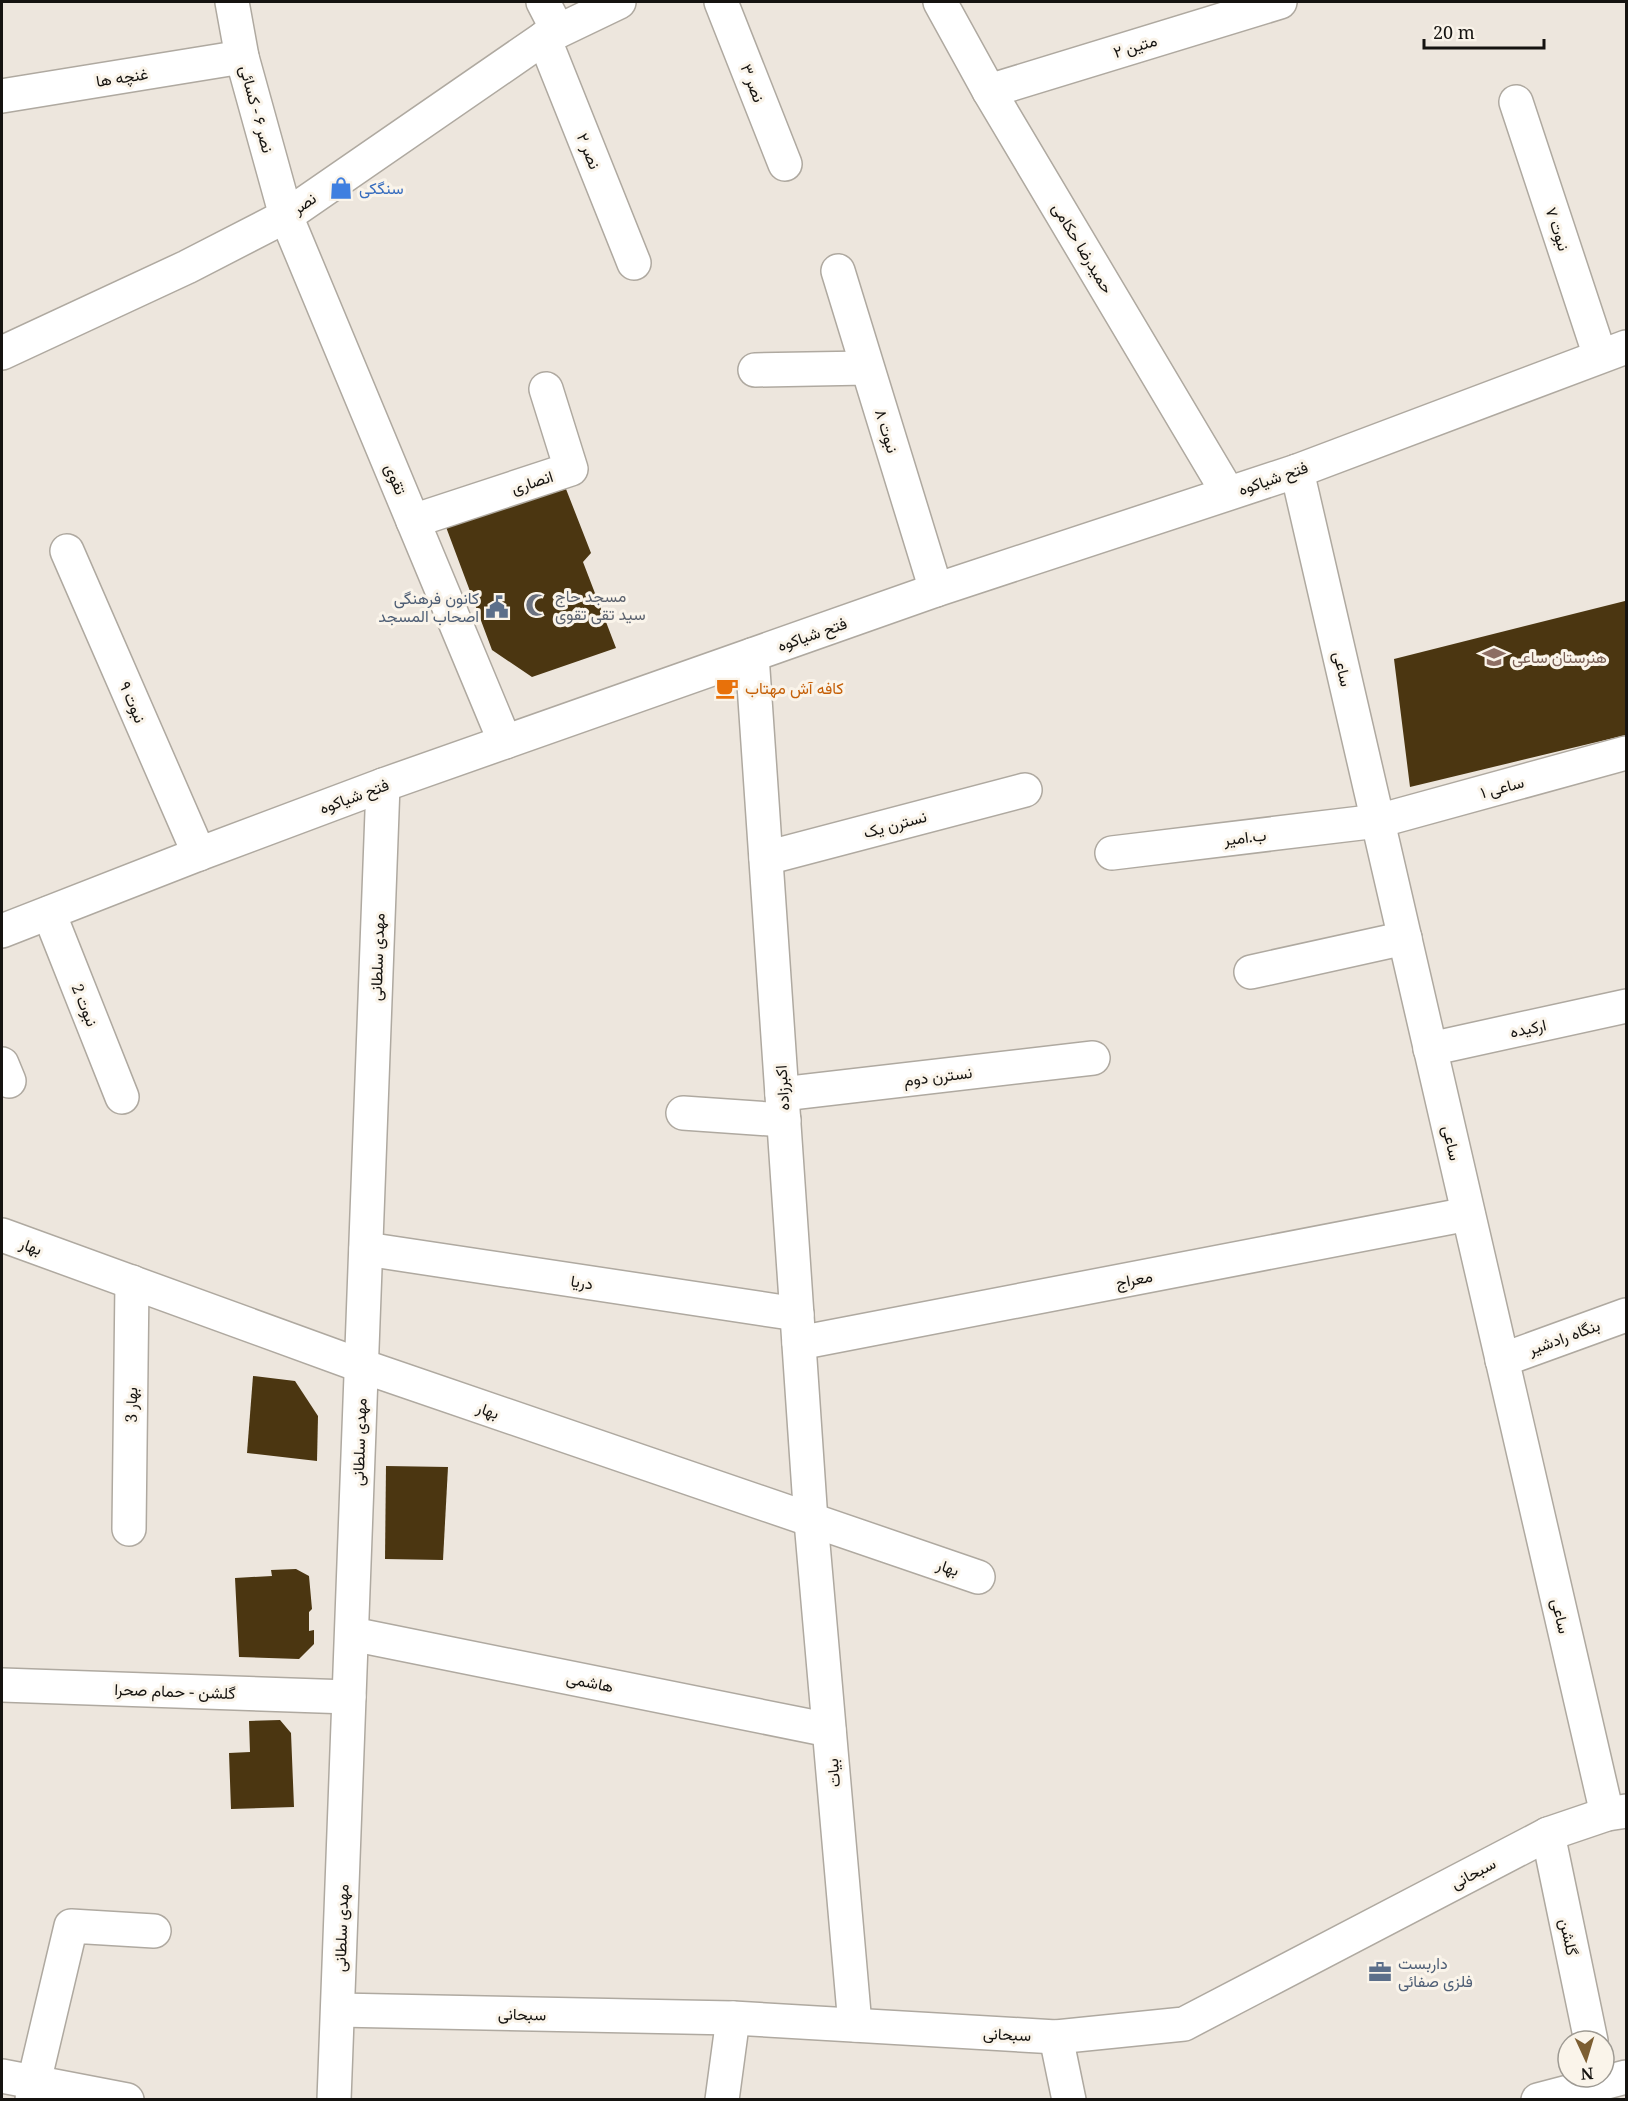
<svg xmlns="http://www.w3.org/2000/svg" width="1628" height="2101" font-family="'Noto Serif',Vazirmatn,serif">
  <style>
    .building { fill: #4b3611 }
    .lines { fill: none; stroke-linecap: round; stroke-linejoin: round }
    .street-casing { stroke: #afa9a0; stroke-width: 36 }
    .secondary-casing { stroke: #afa9a0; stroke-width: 36 }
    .street { stroke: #fff; stroke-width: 33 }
    .secondary { stroke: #fff; stroke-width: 33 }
    .labels { text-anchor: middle; stroke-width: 6; stroke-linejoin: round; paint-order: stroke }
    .street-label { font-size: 16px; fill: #151310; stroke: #faf4ea }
    .shop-label { font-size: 16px; fill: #366cbe; stroke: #faf4ea; text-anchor: start }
    .worship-label { font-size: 16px; fill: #5b616d; stroke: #faf4ea; text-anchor: start }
    .service-label { font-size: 16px; fill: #4e5e75; stroke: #faf4ea; text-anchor: end }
    .education-label { font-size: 16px; fill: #785e54; stroke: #faf4ea; text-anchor: start }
    .food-label { font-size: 16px; fill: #c56008; stroke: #faf4ea; text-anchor: start }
  </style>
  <rect width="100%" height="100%" fill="#ede6dd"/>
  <g class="building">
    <polygon points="566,489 591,553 583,562 616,648 532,677 492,650 446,527"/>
    <polygon points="1625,601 1626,735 1410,787 1394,659"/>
    <polygon points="253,1376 295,1381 318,1416 317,1461 247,1453"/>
    <polygon points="386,1466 448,1467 443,1560 385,1559"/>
    <polygon points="296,1569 309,1576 312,1609 309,1612 309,1631 314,1630 314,1644 299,1659 239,1657 235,1578 272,1576 271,1570"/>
    <polygon points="280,1720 291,1733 294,1807 231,1809 229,1753 250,1752 249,1721"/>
  </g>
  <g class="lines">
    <g class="street-casing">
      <g id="street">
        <polyline points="232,2 242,57 286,216 505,742"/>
        <polyline points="543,2 558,31"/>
        <polyline points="721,2 785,164"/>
        <polyline points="940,2 989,91 1228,493"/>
        <polyline points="544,38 634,263"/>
        <polyline points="989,91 1280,2"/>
        <polyline points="2,96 242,57"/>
        <polyline points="1516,102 1600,356"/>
        <polyline points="838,271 936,590"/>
        <polyline points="2,353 187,267 286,216 544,38 619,2"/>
        <polyline points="755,370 867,368"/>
        <polyline points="1297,471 1607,1814"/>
        <polyline points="413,521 571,469 546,389"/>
        <polyline points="67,551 199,854"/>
        <polyline points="752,655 811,1521 855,2025"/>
        <polyline points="1112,853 1378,821 1626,753"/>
        <polyline points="766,858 1025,790"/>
        <polyline points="49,913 122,1097"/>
        <polyline points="1251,972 1405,938"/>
        <polyline points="1430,1049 1626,1006"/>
        <polyline points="2,1064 9,1081"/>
        <polyline points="782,1094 1093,1058"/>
        <polyline points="683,1113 784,1120"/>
        <polyline points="2,1235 362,1366 978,1577"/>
        <polyline points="366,1249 797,1314"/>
        <polyline points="799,1343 1468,1214"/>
        <polyline points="1502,1360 1626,1315"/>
        <polyline points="129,1529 132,1282"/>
        <polyline points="352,1634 829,1730"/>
        <polyline points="2,1685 349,1697"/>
        <polyline points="1548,1834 1591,2041"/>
        <polyline points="338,2010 733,2018 1056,2037 1184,2024 1548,1834 1607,1814 1626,1811"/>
        <polyline points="1056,2037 1069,2100"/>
        <polyline points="2,2076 127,2100"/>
        <polyline points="32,2100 34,2082 71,1926 154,1931"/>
        <polyline points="722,2100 733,2018"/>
        <polyline points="1538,2100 1626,2077"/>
      </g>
    </g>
    <g class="secondary-casing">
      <g id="secondary">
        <polyline points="2,931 199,854 383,785 936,590 1297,471 1626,347"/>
        <polyline points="334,2100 383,785"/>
      </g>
    </g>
    <use href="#street" class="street"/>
    <use href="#secondary" class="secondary"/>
  </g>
  <defs>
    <g id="shop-bare" transform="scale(1.8)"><path d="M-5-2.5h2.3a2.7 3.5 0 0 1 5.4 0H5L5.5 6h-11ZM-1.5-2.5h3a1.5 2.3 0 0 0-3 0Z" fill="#3f7fe0" stroke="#faf4ea" stroke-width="2.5" paint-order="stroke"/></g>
    <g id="mosque-bare" transform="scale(1.8)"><path d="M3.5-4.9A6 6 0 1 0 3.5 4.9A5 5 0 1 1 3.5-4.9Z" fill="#6b7280" stroke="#faf4ea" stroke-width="2.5" paint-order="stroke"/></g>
    <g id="civic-bare" transform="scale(1.8)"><path d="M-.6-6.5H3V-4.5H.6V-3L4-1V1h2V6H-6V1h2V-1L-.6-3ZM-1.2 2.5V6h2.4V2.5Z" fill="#5c6f8a" stroke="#faf4ea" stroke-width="2.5" paint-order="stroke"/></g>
    <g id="school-bare" transform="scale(1.8)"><path d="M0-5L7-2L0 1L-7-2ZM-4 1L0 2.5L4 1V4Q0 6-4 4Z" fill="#8d6e63" stroke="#faf4ea" stroke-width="2.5" paint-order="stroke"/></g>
    <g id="cafe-bare" transform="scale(1.8)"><path d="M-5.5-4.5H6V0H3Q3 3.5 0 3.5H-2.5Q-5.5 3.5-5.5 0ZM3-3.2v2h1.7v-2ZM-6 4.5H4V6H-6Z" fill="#e8710a" stroke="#faf4ea" stroke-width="2.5" paint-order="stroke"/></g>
    <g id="office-bare" transform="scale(1.8)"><path d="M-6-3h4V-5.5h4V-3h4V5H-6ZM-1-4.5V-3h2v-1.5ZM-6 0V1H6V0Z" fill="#5c6f8a" stroke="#faf4ea" stroke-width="2.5" paint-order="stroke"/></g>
  </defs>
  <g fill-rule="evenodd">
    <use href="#shop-bare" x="341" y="188"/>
    <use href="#mosque-bare" x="537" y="605"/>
    <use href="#civic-bare" x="497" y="607"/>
    <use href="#school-bare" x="1494" y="657"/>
    <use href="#cafe-bare" x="727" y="688"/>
    <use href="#office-bare" x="1380" y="1972"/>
  </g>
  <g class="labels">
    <g class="street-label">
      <text transform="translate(1135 46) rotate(-17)" y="6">متین ۲</text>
      <text transform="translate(122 77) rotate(-9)" y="6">غنچه ها</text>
      <text transform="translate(753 83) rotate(69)" y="6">نصر ۳</text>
      <text transform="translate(257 109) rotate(75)" y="6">نصر ۶ - کسائی</text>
      <text transform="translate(589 151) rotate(68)" y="6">نصر ۲</text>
      <text transform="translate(304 203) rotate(-35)" y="6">نصر</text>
      <text transform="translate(1558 229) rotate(72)" y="6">نبوت ۷</text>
      <text transform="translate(1083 248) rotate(59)" y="6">حمیدرضا حکامی</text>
      <text transform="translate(887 431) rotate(73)" y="6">نبوت ۸</text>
      <text transform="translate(1273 478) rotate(-19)" y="6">فتح شیاکوه</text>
      <text transform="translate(396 479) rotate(67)" y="6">تقوی</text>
      <text transform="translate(532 482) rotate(-18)" y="6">انصاری</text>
      <text transform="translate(812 634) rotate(-19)" y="6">فتح شیاکوه</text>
      <text transform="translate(1343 669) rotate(77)" y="6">ساعی</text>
      <text transform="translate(133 702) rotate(67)" y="6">نبوت ۹</text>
      <text transform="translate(1502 787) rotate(-15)" y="6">ساعی ۱</text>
      <text transform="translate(354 796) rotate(-20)" y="6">فتح شیاکوه</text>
      <text transform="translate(895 824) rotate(-15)" y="6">نسترن یک</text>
      <text transform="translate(1245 837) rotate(-7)" y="6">ب.امیر</text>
      <text transform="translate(377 957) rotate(-88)" y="6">مهدی سلطانی</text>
      <text transform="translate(85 1005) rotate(68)" y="6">نبوت 2</text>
      <text transform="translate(1528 1028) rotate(-12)" y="6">ارکیده</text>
      <text transform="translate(938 1076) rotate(-7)" y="6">نسترن دوم</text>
      <text transform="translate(782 1088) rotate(-94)" y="6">اکبرزاده</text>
      <text transform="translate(1452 1143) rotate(77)" y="6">ساعی</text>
      <text transform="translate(31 1246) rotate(20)" y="6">بهار</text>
      <text transform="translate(1134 1279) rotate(-11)" y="6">معراج</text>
      <text transform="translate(582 1282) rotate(9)" y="6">دریا</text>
      <text transform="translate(1564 1337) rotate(-20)" y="6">بنگاه رادشیر</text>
      <text transform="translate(131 1405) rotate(-89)" y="6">بهار 3</text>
      <text transform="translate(488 1410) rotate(19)" y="6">بهار</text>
      <text transform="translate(359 1442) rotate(-88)" y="6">مهدی سلطانی</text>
      <text transform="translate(948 1567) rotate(19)" y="6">بهار</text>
      <text transform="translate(1561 1616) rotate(77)" y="6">ساعی</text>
      <text transform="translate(590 1682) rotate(11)" y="6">هاشمی</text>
      <text transform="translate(175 1691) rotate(2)" y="6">گلشن - حمام صحرا</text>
      <text transform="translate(833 1773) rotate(-95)" y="6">بیات</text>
      <text transform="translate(1473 1873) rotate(-28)" y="6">سبحانی</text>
      <text transform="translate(341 1928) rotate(-88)" y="6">مهدی سلطانی</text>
      <text transform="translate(1569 1937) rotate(78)" y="6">گلشن</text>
      <text transform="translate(522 2014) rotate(1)" y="6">سبحانی</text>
      <text transform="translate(1007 2034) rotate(3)" y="6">سبحانی</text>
    </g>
    <g class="shop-label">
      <text x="359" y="194">سنگکی</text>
    </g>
    <g class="worship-label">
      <text x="555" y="602">مسجد حاج<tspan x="555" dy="18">سید تقی تقوی</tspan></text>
    </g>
    <g class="service-label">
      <text x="479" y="604">کانون فرهنگی<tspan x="479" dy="18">اصحاب المسجد</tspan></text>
      <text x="1398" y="1969" text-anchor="start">داربست<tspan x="1398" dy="18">فلزی صفائی</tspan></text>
    </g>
    <g class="education-label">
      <text x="1512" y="663">هنرستان ساعی</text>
    </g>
    <g class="food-label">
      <text x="745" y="694">کافه آش مهتاب</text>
    </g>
  </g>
  <rect width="1628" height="2101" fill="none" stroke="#151310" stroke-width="6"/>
  <g transform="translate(1586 2059) rotate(176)"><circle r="28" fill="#faf4ea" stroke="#9e9a93" stroke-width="1.5"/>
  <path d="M0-4.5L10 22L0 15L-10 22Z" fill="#7c5e32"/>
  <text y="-9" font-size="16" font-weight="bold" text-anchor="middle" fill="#151310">N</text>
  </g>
  <path d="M1424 39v9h120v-9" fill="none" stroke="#151310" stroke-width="3"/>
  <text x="1433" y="39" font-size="18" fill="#151310" stroke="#faf4ea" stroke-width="4.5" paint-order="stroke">20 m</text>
</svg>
